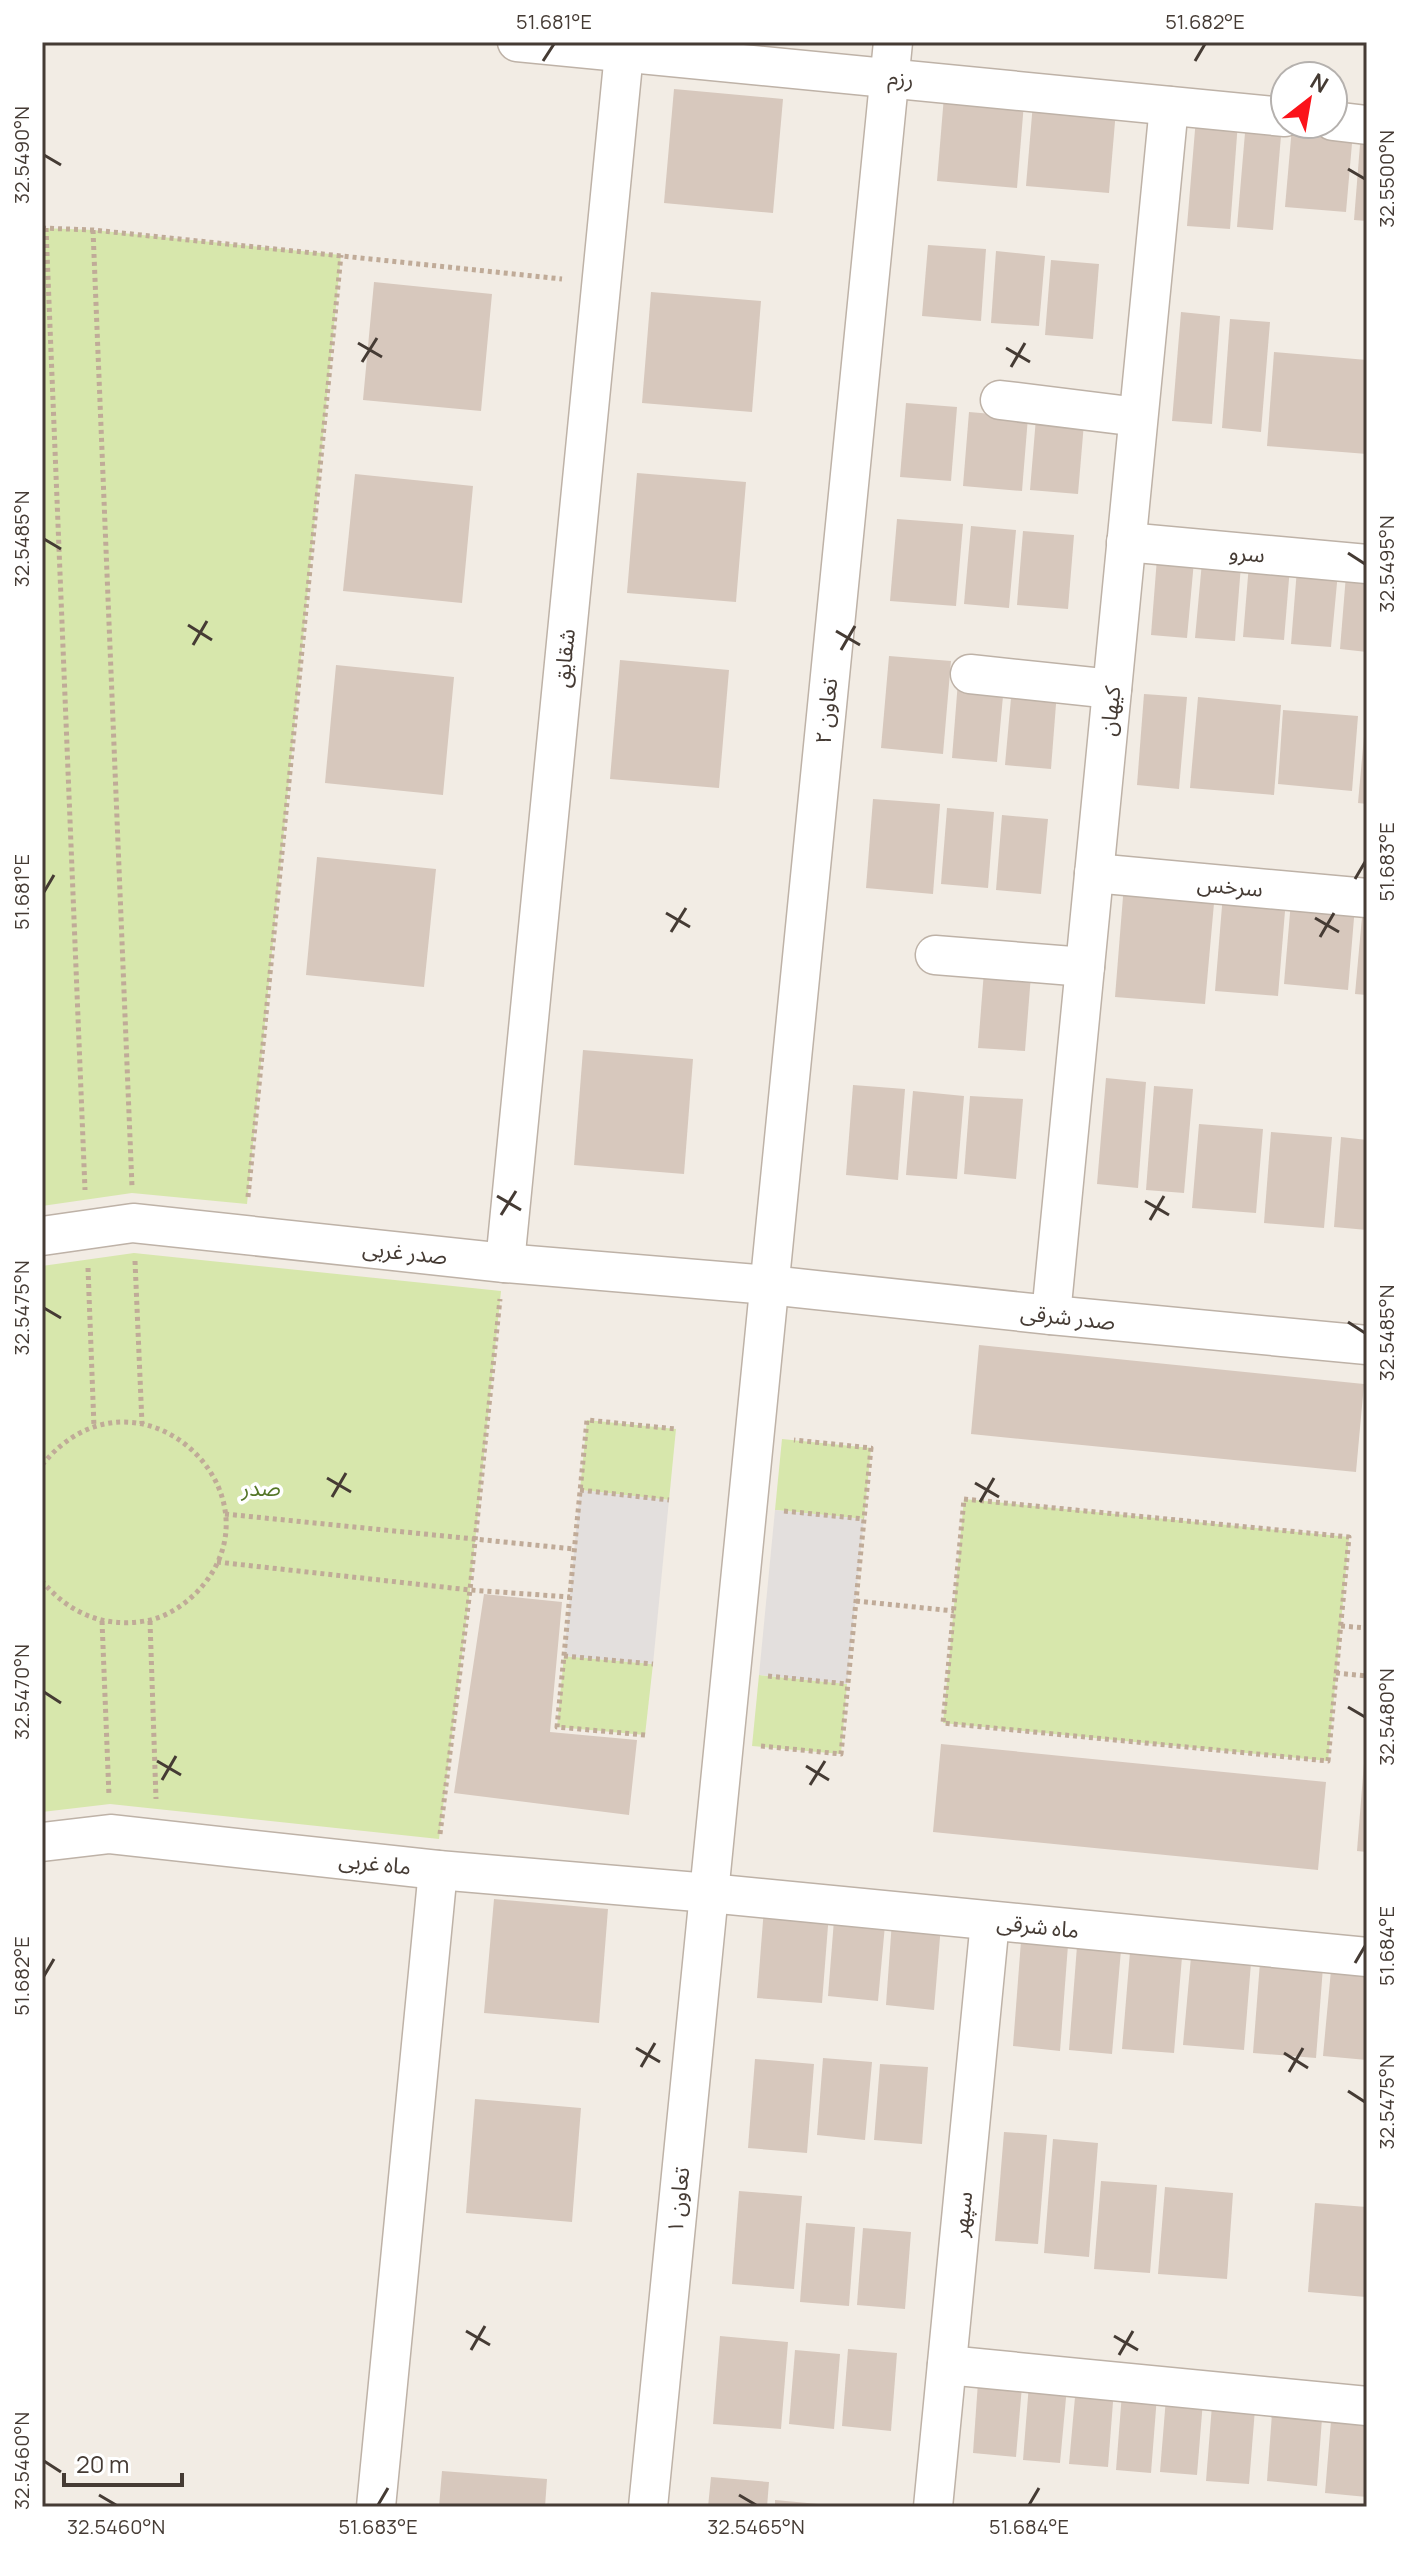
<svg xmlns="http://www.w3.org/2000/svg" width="1409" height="2549" font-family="Manrope,'Noto Sans Arabic',sans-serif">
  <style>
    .green { fill: #d7e7ac }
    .parking { fill: #e3dfdd }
    .building { fill: #d7c8bd }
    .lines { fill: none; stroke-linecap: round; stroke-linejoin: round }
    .minor-casing { stroke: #beb2a7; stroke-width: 41 }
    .path { stroke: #c0ab98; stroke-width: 5; stroke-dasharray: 4 4; stroke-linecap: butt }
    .minor { stroke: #fff; stroke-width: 38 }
    .ticks { fill: none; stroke: #453b34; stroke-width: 3 }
    .labels { text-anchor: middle; stroke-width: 7; stroke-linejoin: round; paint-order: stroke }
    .street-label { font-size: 22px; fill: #453b34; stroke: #fff }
    .park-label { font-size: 22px; fill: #547627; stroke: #fff }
    .neatline { fill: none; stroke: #453b34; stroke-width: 3 }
    .ticks-label { font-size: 20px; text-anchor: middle; fill: #453b34 }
  </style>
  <rect width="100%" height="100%" fill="#f2ece4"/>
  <g class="green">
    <polygon points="42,228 93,230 341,255 247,1204 132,1193 42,1206"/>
    <polygon points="134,1253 501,1291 470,1590 439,1839 110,1804 42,1812 42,1266"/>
    <polygon points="587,1420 676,1429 669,1500 580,1490"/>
    <polygon points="782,1439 871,1448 864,1519 775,1510"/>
    <polygon points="964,1499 1349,1537 1328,1761 943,1723"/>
    <polygon points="564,1656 653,1664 645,1735 557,1727"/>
    <polygon points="759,1675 847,1684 841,1754 752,1746"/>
  </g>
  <g class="parking">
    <polygon points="580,1490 669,1500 653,1664 564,1656"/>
    <polygon points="775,1510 864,1519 847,1684 759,1675"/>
  </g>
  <g class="building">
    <polygon points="674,89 783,99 773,213 664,203"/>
    <polygon points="944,96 1024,103 1017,188 937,181"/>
    <polygon points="1033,103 1116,110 1109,193 1026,186"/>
    <polygon points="1196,118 1238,122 1230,229 1187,226"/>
    <polygon points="1246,121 1282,124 1273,230 1237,227"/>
    <polygon points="1292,127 1353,132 1346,212 1285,207"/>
    <polygon points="1361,132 1367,133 1367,221 1354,220"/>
    <polygon points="928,245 986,249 981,321 922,316"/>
    <polygon points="996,251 1045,256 1039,326 991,323"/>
    <polygon points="1051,260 1099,264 1093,339 1045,335"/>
    <polygon points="374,282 492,294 481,411 363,400"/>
    <polygon points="651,292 761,301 752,412 642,403"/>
    <polygon points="1181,312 1220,316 1212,424 1172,421"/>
    <polygon points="1230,319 1270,322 1261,432 1222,428"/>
    <polygon points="1274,352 1367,360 1367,454 1267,446"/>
    <polygon points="906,403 957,407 951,481 900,477"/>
    <polygon points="969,412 1028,417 1022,491 963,486"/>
    <polygon points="1036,418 1084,423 1078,494 1030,490"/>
    <polygon points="637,473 746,482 736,602 627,593"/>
    <polygon points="355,474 473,486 462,603 343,591"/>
    <polygon points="897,519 963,524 956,606 890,601"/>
    <polygon points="971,526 1016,530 1009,608 964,604"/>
    <polygon points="1023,531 1074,535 1068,609 1017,605"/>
    <polygon points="1157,558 1194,561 1187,638 1151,635"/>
    <polygon points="1202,562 1241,565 1235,641 1195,638"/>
    <polygon points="1249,564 1290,567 1284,640 1243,637"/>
    <polygon points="1297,569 1338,572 1331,647 1291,644"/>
    <polygon points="1346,575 1367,577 1367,652 1340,649"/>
    <polygon points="889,656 951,661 943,754 881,748"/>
    <polygon points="620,660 729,670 719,788 610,779"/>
    <polygon points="336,665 454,677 443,795 325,783"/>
    <polygon points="958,681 1004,685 997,762 952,758"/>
    <polygon points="1012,687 1057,691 1051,769 1005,765"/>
    <polygon points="1144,694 1187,697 1179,789 1137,785"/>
    <polygon points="1198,697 1281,705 1274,795 1190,788"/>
    <polygon points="1283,710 1358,716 1352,791 1278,784"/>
    <polygon points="1365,725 1367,725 1367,804 1358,803"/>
    <polygon points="873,799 940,804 933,894 866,888"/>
    <polygon points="947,808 994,812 988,888 941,884"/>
    <polygon points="1002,815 1048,819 1041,894 996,890"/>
    <polygon points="317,857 436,869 424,987 306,975"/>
    <polygon points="1124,884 1215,892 1205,1004 1115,997"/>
    <polygon points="1223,894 1286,899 1278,996 1215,991"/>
    <polygon points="1291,901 1355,906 1348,990 1284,984"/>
    <polygon points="1363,906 1367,907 1367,995 1355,994"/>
    <polygon points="984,971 1031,975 1025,1051 978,1048"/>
    <polygon points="583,1050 693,1059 684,1174 574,1165"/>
    <polygon points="1106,1078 1146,1082 1138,1188 1097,1184"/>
    <polygon points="853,1085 905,1089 898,1180 846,1175"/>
    <polygon points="1154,1086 1193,1089 1184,1193 1146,1190"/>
    <polygon points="913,1091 964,1096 957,1179 906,1175"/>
    <polygon points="970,1096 1023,1099 1016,1179 964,1174"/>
    <polygon points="1199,1124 1263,1129 1256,1213 1192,1208"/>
    <polygon points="1271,1132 1332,1137 1324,1228 1264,1223"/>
    <polygon points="1341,1137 1367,1140 1367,1230 1334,1227"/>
    <polygon points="979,1345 1364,1384 1356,1472 971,1434"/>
    <polygon points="484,1594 562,1602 550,1732 637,1740 629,1815 454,1793"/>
    <polygon points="941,1744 1326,1782 1318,1870 933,1832"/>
    <polygon points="1364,1763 1367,1763 1367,1852 1357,1851"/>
    <polygon points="494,1899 608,1909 599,2023 484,2013"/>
    <polygon points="764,1908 829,1913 822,2003 757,1998"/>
    <polygon points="834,1920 885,1925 878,2001 828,1996"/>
    <polygon points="892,1921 941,1925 934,2010 886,2005"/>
    <polygon points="1021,1941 1068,1945 1060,2051 1013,2046"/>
    <polygon points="1077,1946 1121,1950 1112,2054 1069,2050"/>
    <polygon points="1130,1952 1182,1957 1174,2053 1122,2049"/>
    <polygon points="1191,1957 1251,1963 1244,2050 1183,2045"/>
    <polygon points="1260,1962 1323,1967 1316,2058 1253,2053"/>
    <polygon points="1331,1970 1367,1973 1367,2060 1323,2056"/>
    <polygon points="823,2058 872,2062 865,2140 817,2135"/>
    <polygon points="755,2059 814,2064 807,2153 748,2148"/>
    <polygon points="880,2064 928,2067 922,2144 874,2140"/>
    <polygon points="475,2099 581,2108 572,2222 466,2213"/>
    <polygon points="1004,2132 1047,2135 1038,2244 995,2241"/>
    <polygon points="1053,2139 1098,2143 1089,2257 1044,2253"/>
    <polygon points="1101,2181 1157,2185 1150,2273 1094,2269"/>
    <polygon points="1165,2187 1233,2193 1227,2279 1158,2274"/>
    <polygon points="739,2191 802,2196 794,2289 732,2284"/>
    <polygon points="1315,2203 1367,2207 1366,2297 1308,2292"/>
    <polygon points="806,2223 855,2227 849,2306 800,2302"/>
    <polygon points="863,2228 911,2232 905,2309 857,2305"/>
    <polygon points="720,2336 788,2342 781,2429 713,2424"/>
    <polygon points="848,2349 897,2353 891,2431 842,2426"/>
    <polygon points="795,2350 840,2354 834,2429 789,2424"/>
    <polygon points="978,2382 1022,2386 1016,2457 973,2453"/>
    <polygon points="1029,2384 1067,2387 1060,2463 1023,2460"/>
    <polygon points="1076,2386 1114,2389 1108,2467 1069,2464"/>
    <polygon points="1122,2393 1157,2396 1151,2473 1116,2470"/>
    <polygon points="1166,2398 1203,2401 1197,2475 1160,2472"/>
    <polygon points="1273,2400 1323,2405 1317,2486 1267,2481"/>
    <polygon points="1212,2405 1255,2409 1249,2484 1206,2481"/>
    <polygon points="1332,2409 1367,2412 1367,2497 1325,2493"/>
    <polygon points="442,2471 547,2479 545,2507 439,2507"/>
    <polygon points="711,2477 769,2482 767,2507 708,2507"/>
    <polygon points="775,2500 829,2505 829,2507 775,2507"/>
  </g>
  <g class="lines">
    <g class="minor-casing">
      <g id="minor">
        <polyline points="517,42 1285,117"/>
        <polyline points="1333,121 1367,125"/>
        <polyline points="1000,400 1138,417"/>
        <polyline points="1126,542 1367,564"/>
        <polyline points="970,674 1112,689"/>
        <polyline points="1094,873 1367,898"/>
        <polyline points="935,955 1085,967"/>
        <polyline points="42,1236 133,1223 505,1263 769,1285 1051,1315 1367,1345"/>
        <polyline points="505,1263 624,53"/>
        <polyline points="1051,1315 1169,106"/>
        <polyline points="42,1842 110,1834 438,1870 709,1893 1367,1957"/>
        <polyline points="947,2365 1367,2406"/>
        <polyline points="376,2507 438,1870"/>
        <polyline points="648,2507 893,42"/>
        <polyline points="933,2507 990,1921"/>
      </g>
    </g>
    <g class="path">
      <polyline points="42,228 93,230 562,279"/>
      <polyline points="46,228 85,1190"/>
      <polyline points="93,230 132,1187"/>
      <polyline points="248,1197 341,255"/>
      <polyline points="135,1261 142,1424"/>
      <polyline points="88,1268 94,1427"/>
      <path d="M42,1465c94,-116 249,29 155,127 -14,14 -32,26 -52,29 -42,7 -76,-8 -103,-40"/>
      <polyline points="580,1490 669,1500"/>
      <polygon points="964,1499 1349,1537 1328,1761 943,1723"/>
      <polyline points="784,1511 864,1519"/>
      <polyline points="225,1514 574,1549"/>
      <polyline points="217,1562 470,1590 570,1597"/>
      <polyline points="856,1601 954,1611"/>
      <polyline points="102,1621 109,1796"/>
      <polyline points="150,1621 156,1799"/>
      <polyline points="1341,1626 1367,1628"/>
      <polyline points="564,1656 653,1664"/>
      <polyline points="1336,1673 1367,1676"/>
      <polyline points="768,1676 847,1684"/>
      <polyline points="645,1735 557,1727 587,1420 676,1429"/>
      <polyline points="761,1746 841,1754 871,1448 794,1440"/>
      <polyline points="440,1834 470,1590 500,1299"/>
    </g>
    <use href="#minor" class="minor"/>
  </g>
  <path class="ticks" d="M543,61l11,-17M1195,61l10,-17M44,155l17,10M1348,169l17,10M358,343l24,14M1006,348l24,14M362,362l15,-24M1011,367l14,-24M44,539l17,10M1348,553l17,11M188,625l24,15M836,631l24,14M193,645l14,-24M841,650l14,-24M1355,879l10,-17M44,892l10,-17M666,913l24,14M1315,918l24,14M671,932l15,-24M1320,937l14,-24M497,1196l24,14M1145,1201l24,14M501,1215l15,-24M1150,1220l14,-24M44,1308l17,10M1348,1322l17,11M327,1478l24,14M975,1483l24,14M332,1497l14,-24M980,1502l14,-24M44,1692l17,11M1348,1707l17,10M157,1761l24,14M806,1766l23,14M162,1780l14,-24M810,1785l15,-24M1355,1963l10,-17M44,1976l10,-17M636,2048l24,14M1284,2053l24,15M641,2067l14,-24M1289,2072l14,-24M1348,2091l17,11M466,2331l24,14M1114,2336l24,14M471,2350l14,-24M1119,2355l14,-24M44,2461l17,11M99,2495l17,10M739,2495l17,10M378,2505l10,-17M1029,2505l10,-17"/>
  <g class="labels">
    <g class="street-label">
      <text transform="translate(901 78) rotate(6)" y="8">رزم</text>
      <text transform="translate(1247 553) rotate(5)" y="8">سرو</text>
      <text transform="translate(564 658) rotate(-84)" y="8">شقایق</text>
      <text transform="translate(826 711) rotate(-84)" y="8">تعاون ۲</text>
      <text transform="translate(1110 711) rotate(-84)" y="8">کیهان</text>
      <text transform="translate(1230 886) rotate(5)" y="8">سرخس</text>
      <text transform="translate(405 1252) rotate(6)" y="8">صدر غربی</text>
      <text transform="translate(1068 1317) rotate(6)" y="8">صدر شرقی</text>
      <text transform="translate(375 1863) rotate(6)" y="8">ماه غربی</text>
      <text transform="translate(1038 1926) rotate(6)" y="8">ماه شرقی</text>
      <text transform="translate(678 2200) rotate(-84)" y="8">تعاون ۱</text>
      <text transform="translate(962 2214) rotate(-84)" y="8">سپهر</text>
    </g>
    <g class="park-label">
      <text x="261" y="1496">صدر</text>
    </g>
  </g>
  <rect width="1409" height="2549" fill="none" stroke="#ffffff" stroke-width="88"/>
  <g transform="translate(1309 100) rotate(31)"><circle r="38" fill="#ffffff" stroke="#b5b1ae" stroke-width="2"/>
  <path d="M0-6L14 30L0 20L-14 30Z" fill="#fb131a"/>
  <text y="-12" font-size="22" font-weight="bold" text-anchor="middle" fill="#453b34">N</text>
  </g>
  <path d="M64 2473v12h118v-12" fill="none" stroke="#453b34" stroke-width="4"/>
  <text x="76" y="2473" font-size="24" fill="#453b34" stroke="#ffffff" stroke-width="6" paint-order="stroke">20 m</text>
  <rect x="44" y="44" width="1321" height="2461" class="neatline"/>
  <g class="ticks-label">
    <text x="554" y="29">51.681°E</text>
    <text x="1205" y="29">51.682°E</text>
    <text transform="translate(22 155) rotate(-90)" y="7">32.5490°N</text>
    <text transform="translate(1387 179) rotate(-90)" y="7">32.5500°N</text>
    <text transform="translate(22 539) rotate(-90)" y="7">32.5485°N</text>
    <text transform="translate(1387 564) rotate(-90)" y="7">32.5495°N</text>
    <text transform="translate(1387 862) rotate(-90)" y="7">51.683°E</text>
    <text transform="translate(22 892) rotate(-90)" y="7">51.681°E</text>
    <text transform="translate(22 1308) rotate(-90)" y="7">32.5475°N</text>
    <text transform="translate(1387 1333) rotate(-90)" y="7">32.5485°N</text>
    <text transform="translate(22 1692) rotate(-90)" y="7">32.5470°N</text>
    <text transform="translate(1387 1717) rotate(-90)" y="7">32.5480°N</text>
    <text transform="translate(1387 1946) rotate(-90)" y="7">51.684°E</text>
    <text transform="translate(22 1976) rotate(-90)" y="7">51.682°E</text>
    <text transform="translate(1387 2102) rotate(-90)" y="7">32.5475°N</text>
    <text transform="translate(22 2461) rotate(-90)" y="7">32.5460°N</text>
    <text x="116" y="2534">32.5460°N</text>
    <text x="378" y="2534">51.683°E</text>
    <text x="756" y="2534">32.5465°N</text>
    <text x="1029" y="2534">51.684°E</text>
  </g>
</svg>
